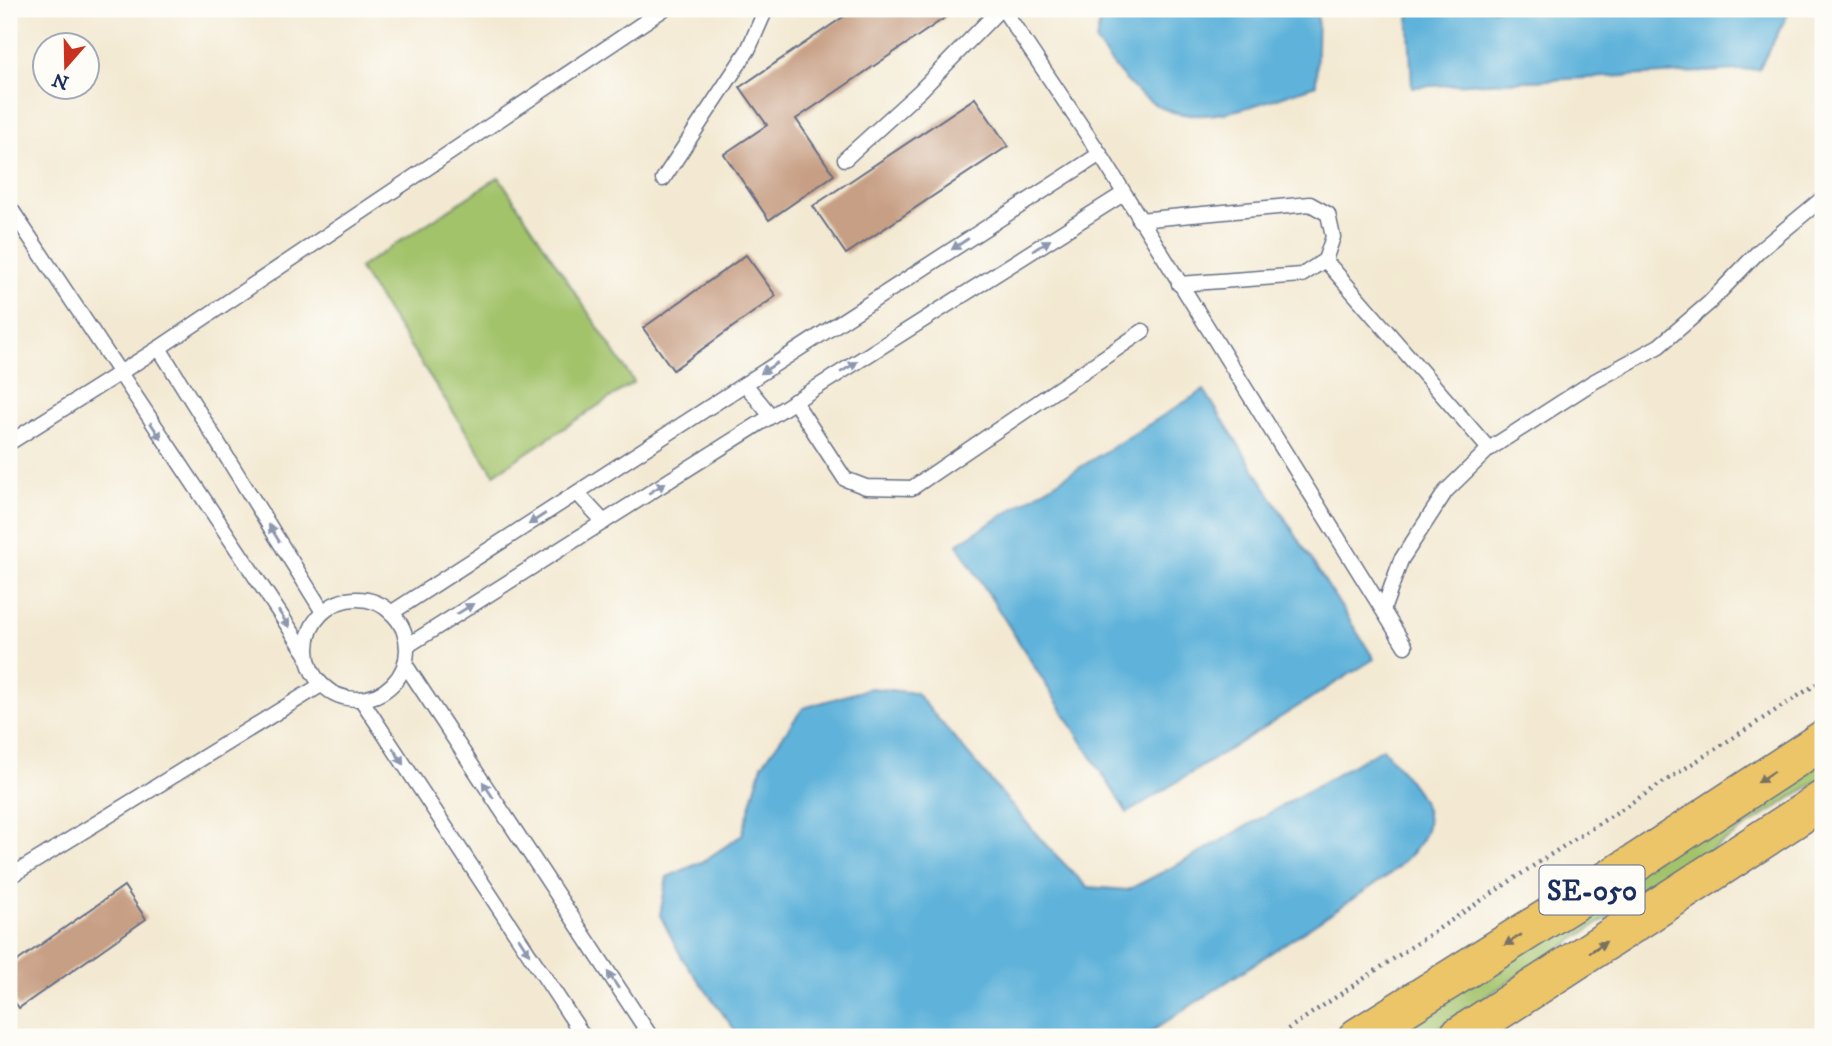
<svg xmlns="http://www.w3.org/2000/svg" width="1832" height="1046" font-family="'IM FELL DW Pica',serif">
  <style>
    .green { fill: #a3c36b; stroke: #5f7964; stroke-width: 2 }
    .water { fill: #5fb2da; stroke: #3d709c; stroke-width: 2 }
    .building { fill: #c79f84 }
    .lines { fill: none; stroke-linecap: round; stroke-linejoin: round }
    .lane-casing { stroke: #677087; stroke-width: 17 }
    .primary-casing { stroke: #677087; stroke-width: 41 }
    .path { stroke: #677087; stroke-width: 4.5; stroke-dasharray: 2 5; stroke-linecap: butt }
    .lane { stroke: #fff; stroke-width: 14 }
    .primary { stroke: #ecc569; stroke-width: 38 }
    .oneway { fill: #8d97ae }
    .oneway2 { fill: #797263 }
    .labels { text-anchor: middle; stroke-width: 5; stroke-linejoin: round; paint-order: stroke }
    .shield { fill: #fdfcf7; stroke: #5f6c8c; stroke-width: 2 }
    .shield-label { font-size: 28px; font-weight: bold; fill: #1b2f5e }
  </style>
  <rect width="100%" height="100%" fill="#fdfcf7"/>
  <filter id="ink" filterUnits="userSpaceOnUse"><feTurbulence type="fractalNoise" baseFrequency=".0143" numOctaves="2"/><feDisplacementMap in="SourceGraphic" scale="14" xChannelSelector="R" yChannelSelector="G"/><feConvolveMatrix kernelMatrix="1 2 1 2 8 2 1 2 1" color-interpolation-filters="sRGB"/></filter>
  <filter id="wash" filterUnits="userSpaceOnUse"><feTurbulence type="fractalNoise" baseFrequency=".00686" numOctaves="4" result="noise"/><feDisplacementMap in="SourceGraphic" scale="28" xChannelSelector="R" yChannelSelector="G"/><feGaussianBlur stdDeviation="1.57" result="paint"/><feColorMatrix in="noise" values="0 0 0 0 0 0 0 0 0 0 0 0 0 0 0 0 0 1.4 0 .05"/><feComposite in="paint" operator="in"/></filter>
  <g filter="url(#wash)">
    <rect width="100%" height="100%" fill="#f3e9d2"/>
    <g class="green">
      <polygon points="499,177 634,382 494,474 359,268"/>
      <polygon points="1823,748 1823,777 1424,1037 1376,1037"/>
    </g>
    <g class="water">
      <path d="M1102,9h216l-2,76c-46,14 -109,45 -156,22 -27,-13 -47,-41 -64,-65z"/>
      <polygon points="1408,9 1789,9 1790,10 1759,69 1412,87"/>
      <polygon points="1204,390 1374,659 1127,813 957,544"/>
      <path d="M871,688l45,5 128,150 43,44 41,3 66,-34 189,-108c46,58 70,74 3,129l-243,160h-403l-58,-79 -22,-43 7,-38 35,-15 40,-27 20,-70 41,-57z"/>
    </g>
    <g id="blocks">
      <g class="building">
        <polygon points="855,9 941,9 946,17 796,119 834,175 769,220 724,154 767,125 740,87"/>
        <polygon points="975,98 1008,146 846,254 813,206"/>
        <polygon points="746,255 776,296 673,370 643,328"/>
        <polygon points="124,886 146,919 19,1008 9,994 9,967"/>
      </g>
    </g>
  </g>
  <g filter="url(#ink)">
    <use href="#blocks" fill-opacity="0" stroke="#677087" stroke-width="2"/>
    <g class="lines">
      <g class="lane-casing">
        <g id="lane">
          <polyline points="1003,9 1100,154 1405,646"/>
          <polyline points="845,159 920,91 1000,9"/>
          <polyline points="663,179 748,50 766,9"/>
          <polyline points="9,206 306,653"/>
          <polyline points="1139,220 1310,204 1328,214 1333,237 1325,260 1302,275 1179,284"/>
          <polyline points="1325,260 1489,449"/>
          <polyline points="159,348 323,612"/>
          <polyline points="745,384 771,416"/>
          <polyline points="794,401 845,479 866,487 912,488 1143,331"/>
          <polyline points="9,443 159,348 664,9"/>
          <polyline points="577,493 604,522"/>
          <circle cx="357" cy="649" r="50"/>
          <polyline points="1383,610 1401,560 1446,491 1489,449 1593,382 1659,346 1709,303 1759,251 1823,198"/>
          <polyline points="391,613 1100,154"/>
          <polyline points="407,646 1123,194"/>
          <polyline points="405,664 651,1037"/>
          <polyline points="361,699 584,1037"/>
          <polyline points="9,877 321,685"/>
        </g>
      </g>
      <g class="primary-casing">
        <g id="primary">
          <polyline points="1358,1037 1640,860 1823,740"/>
          <polyline points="1458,1037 1823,800"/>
        </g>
      </g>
      <polyline class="path" points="1276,1037 1536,864 1823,680"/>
      <use href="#lane" class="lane"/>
      <use href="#primary" class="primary"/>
    </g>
    <defs><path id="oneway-solid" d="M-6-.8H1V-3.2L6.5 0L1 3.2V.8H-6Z" transform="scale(1.75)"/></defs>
    <g class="oneway">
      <use href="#oneway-solid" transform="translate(960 244) rotate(147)"/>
      <use href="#oneway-solid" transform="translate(1042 245) rotate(-32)"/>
      <use href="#oneway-solid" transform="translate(849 367) rotate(-32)"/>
      <use href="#oneway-solid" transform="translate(769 368) rotate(147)"/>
      <use href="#oneway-solid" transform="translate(156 431) rotate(56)"/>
      <use href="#oneway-solid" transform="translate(657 488) rotate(-32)"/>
      <use href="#oneway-solid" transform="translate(537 519) rotate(147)"/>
      <use href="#oneway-solid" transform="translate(274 533) rotate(-122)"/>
      <use href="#oneway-solid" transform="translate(465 609) rotate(-32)"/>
      <use href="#oneway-solid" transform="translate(284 619) rotate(56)"/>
      <use href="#oneway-solid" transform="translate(398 756) rotate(57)"/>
      <use href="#oneway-solid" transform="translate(488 790) rotate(-123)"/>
      <use href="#oneway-solid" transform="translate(524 946) rotate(57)"/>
      <use href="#oneway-solid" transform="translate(613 980) rotate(-123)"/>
    </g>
    <g class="oneway2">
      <use href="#oneway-solid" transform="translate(1766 777) rotate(147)"/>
      <use href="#oneway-solid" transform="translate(1513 940) rotate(148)"/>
      <use href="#oneway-solid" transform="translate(1598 947) rotate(-33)"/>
    </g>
  </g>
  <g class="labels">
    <rect class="shield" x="1539.5" y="865.5" width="105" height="49" rx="5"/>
    <g class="shield-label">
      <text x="1592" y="900">SE-050</text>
    </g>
  </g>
  <rect width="1832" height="1046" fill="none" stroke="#fdfcf7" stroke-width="35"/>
  <g transform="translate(66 66) rotate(200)"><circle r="33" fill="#fdfcf7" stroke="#a3aaba" stroke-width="2"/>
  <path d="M0-5L12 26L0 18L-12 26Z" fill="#c8321e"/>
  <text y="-10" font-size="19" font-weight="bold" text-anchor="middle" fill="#1b2f5e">N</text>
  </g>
</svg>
